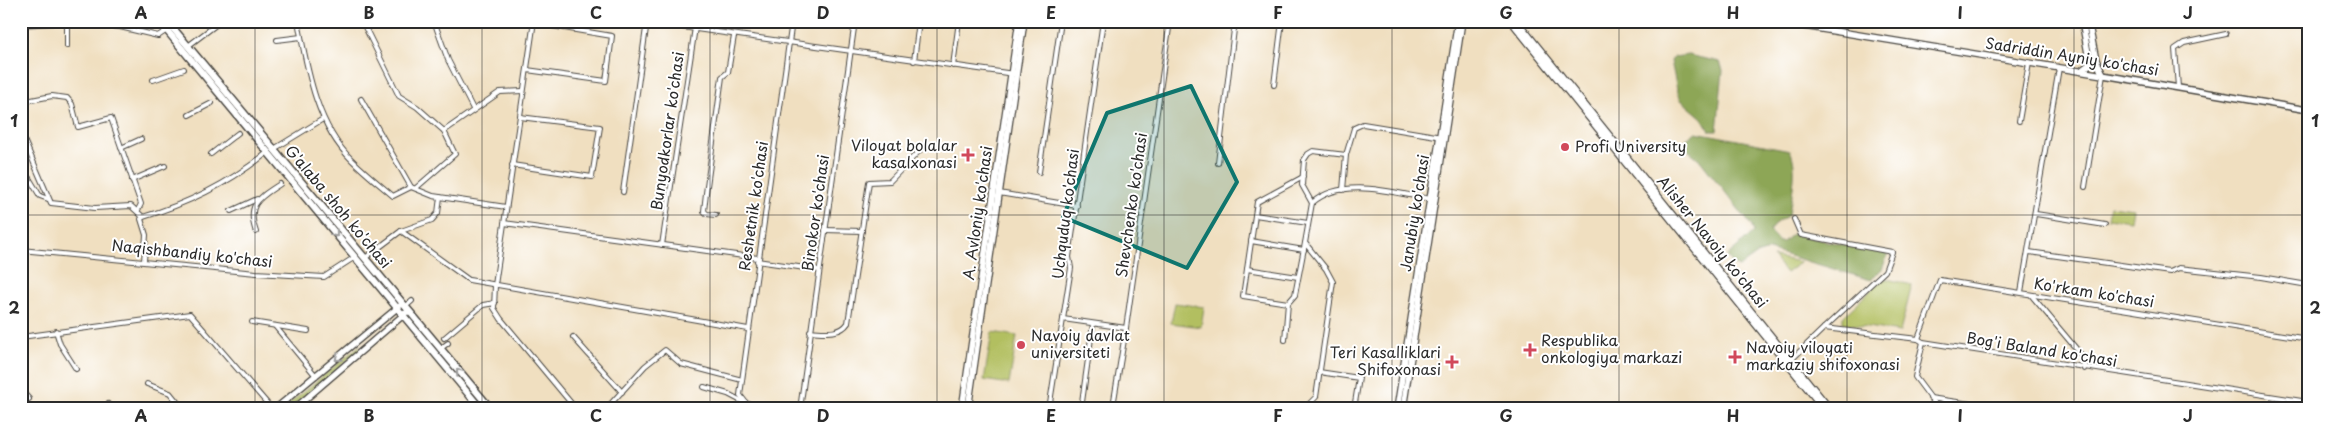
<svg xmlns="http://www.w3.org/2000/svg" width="2329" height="430" font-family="'Playpen Sans',sans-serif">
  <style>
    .green { fill: #b2bf61; stroke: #6e7546 }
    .forest { fill: #8da657; stroke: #5c6841 }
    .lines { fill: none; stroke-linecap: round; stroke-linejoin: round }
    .minor-casing { stroke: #494641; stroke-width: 6 }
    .tertiary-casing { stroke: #494641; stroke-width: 8 }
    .secondary-casing { stroke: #494641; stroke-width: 8 }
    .primary-casing { stroke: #494641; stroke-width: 9 }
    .minor { stroke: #fff; stroke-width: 4 }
    .tertiary { stroke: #fff; stroke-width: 5 }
    .secondary { stroke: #fff; stroke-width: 5.5 }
    .primary { stroke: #fff; stroke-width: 6 }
    .oneway { stroke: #a0a0a0 }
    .marked { fill: #0f766e; fill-opacity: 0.2; stroke: #0f766e; stroke-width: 4; stroke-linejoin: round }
    .grid { fill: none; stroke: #2b2b2b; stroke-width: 1; stroke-opacity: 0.55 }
    .poi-dot { fill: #d1495b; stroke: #fff; stroke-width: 2 }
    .labels { text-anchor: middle; stroke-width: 4; stroke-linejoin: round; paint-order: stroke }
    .street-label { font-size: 15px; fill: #2b2b2b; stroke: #fff }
    .poi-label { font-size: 15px; fill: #2b2b2b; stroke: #fff; text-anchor: start }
    .neatline { fill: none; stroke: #2b2b2b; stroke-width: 2 }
    .grid-label { font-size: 16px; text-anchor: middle; font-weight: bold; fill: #2b2b2b }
  </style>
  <rect width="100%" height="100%" fill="#fff"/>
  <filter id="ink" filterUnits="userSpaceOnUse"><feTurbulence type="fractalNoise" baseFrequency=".02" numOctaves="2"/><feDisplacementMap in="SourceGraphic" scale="10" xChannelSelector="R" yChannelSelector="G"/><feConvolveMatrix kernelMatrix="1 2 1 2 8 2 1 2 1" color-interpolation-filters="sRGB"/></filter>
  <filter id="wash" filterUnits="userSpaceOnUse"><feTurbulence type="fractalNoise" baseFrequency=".0096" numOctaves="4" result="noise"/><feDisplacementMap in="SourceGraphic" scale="20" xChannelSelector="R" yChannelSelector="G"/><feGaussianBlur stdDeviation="1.12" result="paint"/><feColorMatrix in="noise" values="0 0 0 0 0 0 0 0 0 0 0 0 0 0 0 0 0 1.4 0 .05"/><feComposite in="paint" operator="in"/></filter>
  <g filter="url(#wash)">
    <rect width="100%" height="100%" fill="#f0dfc0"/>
    <g class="green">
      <polygon points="740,21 768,21 766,31 739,27"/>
      <polygon points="2110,206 2133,209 2131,221 2108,218"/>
      <polygon points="1773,257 1801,262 1786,273"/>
      <polygon points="1883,278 1912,285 1900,332 1843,323 1843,317"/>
      <polygon points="1175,303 1204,307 1201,327 1171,323"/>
      <polygon points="992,332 1017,336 1009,384 984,380"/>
      <polygon points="359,346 361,349 289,409 283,409"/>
    </g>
    <g class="forest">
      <polygon points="1688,55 1720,62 1723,70 1717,131 1710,131 1702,118 1681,100 1677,90 1671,61 1674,57"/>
      <path d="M1696,132l94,18c9,19 1,45 -1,65l-12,7 -8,9 10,11h4l9,-8 93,19 3,2 -6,14 -11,11 -102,-30 -10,3 -20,14 -5,-2 -7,-9 27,-24 -3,-7 -52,-66 -16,-13 2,-6z"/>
    </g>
  </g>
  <g filter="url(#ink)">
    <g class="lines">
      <g class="minor-casing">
        <g id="minor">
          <path d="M298,21c9,47 18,104 54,139 13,13 27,24 41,36l18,-9 22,9 73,11"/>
          <polyline points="362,21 399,96 417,107 444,131 455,154 416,188"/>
          <polyline points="434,21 448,60 473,109"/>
          <polyline points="534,21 495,285 494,308 501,319 571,403 563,409"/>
          <polyline points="67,22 67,46"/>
          <polyline points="647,22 1014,74"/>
          <polyline points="21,25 72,22 120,27 158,36 167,30"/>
          <polyline points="277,40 301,37"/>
          <polyline points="188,46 221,21"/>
          <polyline points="914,61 919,21"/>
          <polyline points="953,66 959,21"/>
          <polyline points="527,70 606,81 612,36 534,23"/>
          <polyline points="153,80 184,69"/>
          <polyline points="1274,85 1282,21"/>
          <polyline points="2178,87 2175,49 2184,43 2226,34"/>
          <polyline points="361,99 411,187"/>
          <polyline points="21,102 52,96 67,98 72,104 78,127 111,118 141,204 138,210"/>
          <polyline points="189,115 212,103"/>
          <polyline points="2019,121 2029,63"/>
          <polyline points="444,131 500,92 523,91"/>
          <polyline points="21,133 51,203 95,208 131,206 143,217 141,219 146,235 144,261"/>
          <polyline points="121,148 141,139"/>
          <polyline points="274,149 323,119"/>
          <polyline points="211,154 238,133"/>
          <polyline points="1218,163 1235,21"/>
          <polyline points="512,165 592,177 600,127 520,117"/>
          <polyline points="1039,172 1061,21"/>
          <polyline points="21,175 29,178 40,196 48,199"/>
          <polyline points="132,180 165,166"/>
          <polyline points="2085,187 2103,75"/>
          <polyline points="1343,190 1346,155 1354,128 1363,124 1442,137"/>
          <polyline points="623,192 647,21"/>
          <polyline points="999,193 1077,206"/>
          <path d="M1312,203c30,-27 83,-10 118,-4"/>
          <polyline points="1312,203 1302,185 1304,160 1308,154 1313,151 1346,155"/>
          <polyline points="231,211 257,199"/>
          <polyline points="2036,214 2105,225"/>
          <polyline points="716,215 707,214 704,211 706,193 722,77 728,72 734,36"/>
          <polyline points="1255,215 1308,223"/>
          <path d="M143,217c47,-14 87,-34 125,-65"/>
          <polyline points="1794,219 1801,235 1892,252 1885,271 1824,328"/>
          <polyline points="504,223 758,258"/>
          <polyline points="825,230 862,231"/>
          <polyline points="401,231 469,280 748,329"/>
          <path d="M256,232c-10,-28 3,-34 24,-48"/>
          <polyline points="1251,241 1304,250"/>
          <polyline points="662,245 696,21"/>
          <polyline points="21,250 256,273 324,277 355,257"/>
          <polyline points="2029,252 2170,272 2179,268 2261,277 2308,285"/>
          <polyline points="365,258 401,231 432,220 438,213 440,197"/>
          <polyline points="757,261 819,270"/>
          <polyline points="1247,269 1298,277"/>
          <polyline points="2021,292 2059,68"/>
          <polyline points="2032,296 2084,358 2084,369"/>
          <polyline points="1288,303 1243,296 1257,202 1303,177"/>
          <polyline points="405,307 412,301"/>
          <polyline points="1063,319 1126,328 1170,21"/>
          <polyline points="252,322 308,331"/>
          <polyline points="275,326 316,376"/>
          <polyline points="56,331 60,344 76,369"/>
          <path d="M810,331c14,1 30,4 38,-8l21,-141 21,-1 34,-35"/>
          <polyline points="21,337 190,314 272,409"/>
          <polyline points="573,337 622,392"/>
          <polyline points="444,338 483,305 495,303"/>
          <polyline points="1918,339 1940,280 2308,339"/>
          <polyline points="1285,340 1288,303 1295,295 1305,243"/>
          <polyline points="1923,342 1915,377 1939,409"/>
          <polyline points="440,349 448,343"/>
          <polyline points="1791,360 1824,328 1918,339 1923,342 2308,402"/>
          <polyline points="1319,372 1359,378 1354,409"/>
          <polyline points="147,384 170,393 183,409"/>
          <polyline points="704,387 728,394 747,404 772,409"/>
          <polyline points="21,390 29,399"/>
          <polyline points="1930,398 2005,409"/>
          <polyline points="2307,401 2308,394"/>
          <polyline points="108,404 112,409"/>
          <polyline points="747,404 740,395 792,21"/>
          <polyline points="1113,406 1126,328"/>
          <polyline points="606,409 645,366 665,350 681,364 742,380"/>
          <polyline points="800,409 855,21"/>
          <polyline points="1049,409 1071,268 1069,257 1103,21"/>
          <polyline points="1074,409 1082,402 1093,324"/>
          <polyline points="1304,409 1316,397 1333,282 1326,269 1305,243 1312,203"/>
        </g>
      </g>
      <g class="tertiary-casing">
        <g id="tertiary">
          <polyline points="2103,75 2308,110"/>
          <polyline points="275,409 402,304"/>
          <polyline points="294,409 408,311"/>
        </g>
      </g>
      <g class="secondary-casing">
        <g id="secondary">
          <polyline points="1511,21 1824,409"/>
          <polyline points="1517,21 1830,409"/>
          <polyline points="1773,21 2103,75"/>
          <polyline points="2088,21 2096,60 2103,75"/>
          <polyline points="2081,71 2090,64 2082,21"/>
          <polyline points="962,409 1019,21"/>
          <polyline points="968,409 1024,21"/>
          <polyline points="1397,409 1458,21"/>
          <polyline points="1403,409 1462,21"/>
        </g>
      </g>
      <g class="primary-casing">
        <g id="primary">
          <polyline points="159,21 481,409"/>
          <polyline points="167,21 491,409"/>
        </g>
      </g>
      <use href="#minor" class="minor"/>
      <use href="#tertiary" class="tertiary"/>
      <use href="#secondary" class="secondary"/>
      <use href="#primary" class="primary"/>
    </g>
    <defs><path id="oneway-chevron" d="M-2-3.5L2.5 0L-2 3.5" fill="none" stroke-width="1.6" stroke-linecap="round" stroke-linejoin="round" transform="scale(1.25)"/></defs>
    <g class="oneway">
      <use href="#oneway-chevron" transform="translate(335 234) rotate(51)"/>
      <use href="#oneway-chevron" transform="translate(338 358) rotate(141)"/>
      <use href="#oneway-chevron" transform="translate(459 372) rotate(-130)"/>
    </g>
  </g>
  <path class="marked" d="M1191,86l46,96 -50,86 -124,-51 44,-104z"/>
  <path class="grid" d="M255,21v388M482,21v388M710,21v388M937,21v388M1164,21v388M1392,21v388M1619,21v388M1847,21v388M2074,21v388M21,215h2287"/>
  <g class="poi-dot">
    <circle cx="1565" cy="147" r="5"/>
    <path d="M965.5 147.5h5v5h5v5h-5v5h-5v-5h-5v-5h5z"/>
    <circle cx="1021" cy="345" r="5"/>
    <path d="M1527.5 342.5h5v5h5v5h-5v5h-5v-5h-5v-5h5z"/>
    <path d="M1732.5 349.5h5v5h5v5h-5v5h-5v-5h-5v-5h5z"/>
    <path d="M1449.5 354.5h5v5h5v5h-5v5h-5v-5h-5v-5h5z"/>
  </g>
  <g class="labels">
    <g class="street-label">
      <text transform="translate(2072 57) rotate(9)" y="5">Sadriddin Ayniy ko'chasi</text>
      <text transform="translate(668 131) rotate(-82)" y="5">Bunyodkorlar ko'chasi</text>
      <text transform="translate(1132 205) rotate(-82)" y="5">Shevchenko ko'chasi</text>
      <text transform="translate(754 206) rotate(-82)" y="5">Reshetnik ko'chasi</text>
      <text transform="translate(338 207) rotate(50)" y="5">G'alaba shoh ko'chasi</text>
      <text transform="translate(816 213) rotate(-82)" y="5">Binokor ko'chasi</text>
      <text transform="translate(978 213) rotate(-82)" y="5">A. Avloniy ko'chasi</text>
      <text transform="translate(1415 213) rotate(-81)" y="5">Janubiy ko'chasi</text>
      <text transform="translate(1066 214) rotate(-83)" y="5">Uchquduq ko'chasi</text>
      <text transform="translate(1712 242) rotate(51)" y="5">Alisher Navoiy ko'chasi</text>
      <text transform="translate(192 254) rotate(6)" y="5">Naqishbandiy ko'chasi</text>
      <text transform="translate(2094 293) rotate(9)" y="5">Ko'rkam ko'chasi</text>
      <text transform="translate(2042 350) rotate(9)" y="5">Bog'i Baland ko'chasi</text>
    </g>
    <g class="poi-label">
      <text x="957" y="151" text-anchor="end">Viloyat bolalar<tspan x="957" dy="17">kasalxonasi</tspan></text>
      <text x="1575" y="152">Profi University</text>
      <text x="1031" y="341">Navoiy davlat<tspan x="1031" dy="17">universiteti</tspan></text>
      <text x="1541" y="346">Respublika<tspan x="1541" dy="17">onkologiya markazi</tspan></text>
      <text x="1746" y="353">Navoiy viloyati<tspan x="1746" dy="17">markaziy shifoxonasi</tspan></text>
      <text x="1441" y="358" text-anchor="end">Teri Kasalliklari<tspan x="1441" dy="17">Shifoxonasi</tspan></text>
    </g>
  </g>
  <rect width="2329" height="430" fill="none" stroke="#fff" stroke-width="55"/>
  <rect x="28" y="28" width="2274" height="374" class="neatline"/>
  <g class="grid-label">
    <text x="141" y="19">A</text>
    <text x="369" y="19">B</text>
    <text x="596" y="19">C</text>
    <text x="823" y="19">D</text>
    <text x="1051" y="19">E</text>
    <text x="1278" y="19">F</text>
    <text x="1506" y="19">G</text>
    <text x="1733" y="19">H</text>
    <text x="1960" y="19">I</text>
    <text x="2188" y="19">J</text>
    <text x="14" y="127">1</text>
    <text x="2315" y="127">1</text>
    <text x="14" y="314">2</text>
    <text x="2315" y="314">2</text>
    <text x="141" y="422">A</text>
    <text x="369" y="422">B</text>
    <text x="596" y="422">C</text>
    <text x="823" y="422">D</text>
    <text x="1051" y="422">E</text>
    <text x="1278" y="422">F</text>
    <text x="1506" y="422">G</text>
    <text x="1733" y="422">H</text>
    <text x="1960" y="422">I</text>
    <text x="2188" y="422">J</text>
  </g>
</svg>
